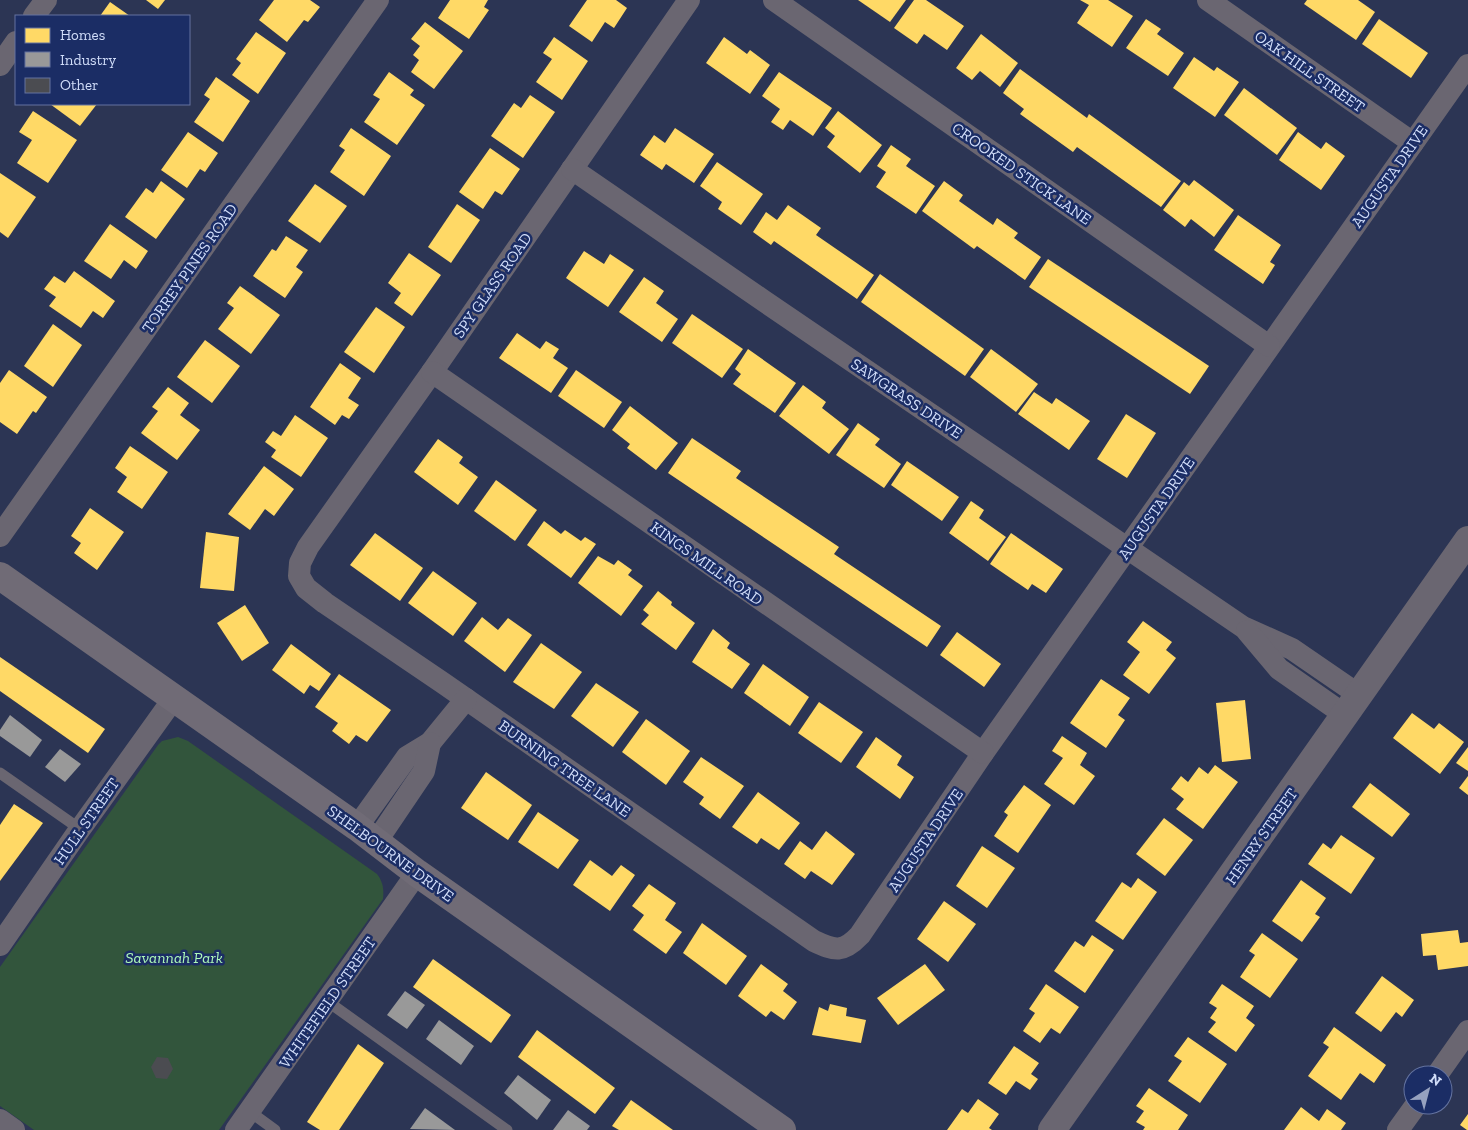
<svg xmlns="http://www.w3.org/2000/svg" width="1468" height="1130" font-family="'Zilla Slab',serif">
  <style>
    .green { fill: #32553c }
    .homes { fill: #ffd966 }
    .industry { fill: #999 }
    .building { fill: #4b4c51 }
    .lines { fill: none; stroke-linecap: round; stroke-linejoin: round }
    .service { stroke: #6a6671; stroke-width: 11 }
    .minor { stroke: #6a6671; stroke-width: 22 }
    .tertiary { stroke: #6a6671; stroke-width: 28 }
    .secondary { stroke: #706b76; stroke-width: 28 }
    .labels { text-anchor: middle; stroke-width: 5; stroke-linejoin: round; paint-order: stroke }
    .street-label { font-size: 16px; fill: #d1ddf9; stroke: #1b2d65 }
    .park-label { font-size: 16px; font-style: italic; fill: #aff9b8; stroke: #1b2d65 }
  </style>
  <rect width="100%" height="100%" fill="#2c3554"/>
  <path class="green" d="M178,737l10,4 189,133c6,8 7,15 6,25l-164,231h-185l-34,-24v-139l158,-222 4,-4z"/>
  <g class="homes">
    <polygon points="146,0 165,0 158,9"/>
    <polygon points="274,0 310,0 320,7 308,22 304,20 287,42 259,20"/>
    <polygon points="450,0 488,0 484,7 489,10 469,39 438,18"/>
    <polygon points="587,0 616,0 627,8 614,28 605,22 592,42 569,26"/>
    <polygon points="858,0 906,0 890,22"/>
    <polygon points="914,0 926,0 964,26 947,50 924,34 917,44 894,28"/>
    <polygon points="1080,0 1108,0 1133,16 1112,47 1077,23 1089,5"/>
    <polygon points="1307,0 1358,0 1375,12 1356,40 1304,4"/>
    <polygon points="110,2 130,16 100,16"/>
    <polygon points="1146,19 1161,29 1157,34 1184,53 1168,76 1126,48"/>
    <polygon points="1379,19 1428,53 1411,78 1362,44"/>
    <polygon points="425,22 463,51 434,89 411,72 419,60 413,55 420,46 411,39"/>
    <polygon points="256,32 286,53 258,94 232,75 241,63 236,59"/>
    <polygon points="981,34 1018,63 1000,87 980,71 972,80 956,68"/>
    <polygon points="554,37 588,61 562,100 536,82 552,59 543,53"/>
    <polygon points="724,37 747,54 750,50 770,65 750,94 706,63"/>
    <polygon points="1194,57 1214,71 1217,67 1239,82 1215,117 1173,88"/>
    <polygon points="1020,69 1087,118 1089,114 1181,181 1161,207 1077,147 1073,152 1020,114 1024,109 1003,93"/>
    <polygon points="389,72 414,90 410,95 425,105 397,145 364,122 380,99 373,95"/>
    <polygon points="779,72 832,108 813,136 790,120 783,130 771,122 780,109 762,96"/>
    <polygon points="216,77 250,101 223,142 194,122 210,99 204,95"/>
    <polygon points="1244,88 1297,128 1277,155 1224,115"/>
    <polygon points="530,95 555,112 523,158 491,136 514,103 521,108"/>
    <polygon points="50,104 97,104 80,126"/>
    <polygon points="33,111 77,140 48,183 17,163 32,140 19,132"/>
    <polygon points="838,111 882,145 860,173 827,147 835,136 825,128"/>
    <polygon points="351,128 391,156 364,196 330,172 345,150 339,146"/>
    <polygon points="675,128 714,154 694,183 666,164 662,170 640,155 654,135 665,143"/>
    <polygon points="188,132 218,153 205,172 200,169 187,188 161,170"/>
    <polygon points="1298,132 1321,149 1326,142 1345,156 1321,190 1279,160"/>
    <polygon points="891,145 911,159 906,166 935,186 916,214 876,187 886,172 877,166"/>
    <polygon points="490,148 520,169 502,195 495,191 483,209 459,192"/>
    <polygon points="717,162 763,194 741,225 718,209 722,202 700,186"/>
    <polygon points="0,173 36,197 8,238 0,232"/>
    <polygon points="1194,180 1234,210 1214,237 1191,219 1185,227 1163,210 1184,182 1189,186"/>
    <polygon points="161,181 185,199 156,239 125,217 146,188 153,193"/>
    <polygon points="944,181 963,195 959,201 993,225 997,218 1018,233 1014,238 1041,257 1025,280 977,246 974,249 922,211"/>
    <polygon points="315,184 347,206 320,243 288,221"/>
    <polygon points="457,204 480,220 451,263 428,247"/>
    <polygon points="788,205 821,228 816,235 874,275 857,299 774,241 771,245 753,232 766,212 777,220"/>
    <polygon points="1238,215 1281,245 1270,262 1275,265 1263,284 1214,250"/>
    <polygon points="110,224 148,251 136,269 124,260 111,279 84,261"/>
    <polygon points="286,236 308,250 296,267 303,272 285,298 253,276 272,249 276,251"/>
    <polygon points="584,251 604,264 610,254 634,270 608,307 566,278"/>
    <polygon points="409,253 441,275 412,316 394,303 401,293 388,283"/>
    <polygon points="1048,259 1209,366 1190,394 1029,287"/>
    <polygon points="74,271 115,301 103,318 93,311 81,328 49,306 56,297 44,289 54,276 65,283"/>
    <polygon points="880,274 984,349 965,376 861,302"/>
    <polygon points="644,277 664,291 656,303 678,319 662,342 619,312"/>
    <polygon points="240,286 280,315 251,354 218,329 234,308 227,303"/>
    <polygon points="376,307 405,327 374,373 344,352"/>
    <polygon points="692,314 743,349 722,378 672,343"/>
    <polygon points="53,324 82,345 53,387 24,366"/>
    <polygon points="517,333 540,349 546,341 559,349 553,358 568,368 551,393 499,358"/>
    <polygon points="205,340 240,366 212,403 177,377"/>
    <polygon points="748,349 796,383 775,413 733,384 741,374 735,369"/>
    <polygon points="991,349 1038,384 1016,412 970,377"/>
    <polygon points="340,363 361,378 348,398 359,405 349,419 342,415 335,425 310,407"/>
    <polygon points="9,370 47,397 36,413 33,411 17,434 0,422 0,383"/>
    <polygon points="576,370 622,402 604,428 558,396"/>
    <polygon points="803,385 826,402 822,408 849,429 829,454 779,416"/>
    <polygon points="168,387 189,403 180,415 200,430 177,460 141,433 158,411 152,407"/>
    <polygon points="1034,392 1052,404 1056,398 1090,421 1069,450 1018,414"/>
    <polygon points="630,406 678,443 656,470 627,448 630,444 612,430"/>
    <polygon points="1126,414 1156,433 1127,478 1097,459"/>
    <polygon points="295,415 328,438 301,477 271,457 276,450 265,442 273,431 281,436"/>
    <polygon points="858,423 880,439 875,445 901,464 884,488 836,455"/>
    <polygon points="692,438 741,471 736,478 839,547 834,554 941,626 927,647 668,473"/>
    <polygon points="438,439 463,457 459,463 478,477 458,505 414,472"/>
    <polygon points="130,446 168,472 142,509 117,492 127,477 115,468"/>
    <polygon points="907,461 959,497 942,521 891,485"/>
    <polygon points="264,466 294,489 274,516 265,509 250,530 228,514"/>
    <polygon points="496,480 537,510 515,541 474,511"/>
    <polygon points="971,501 984,510 979,518 1006,537 988,561 949,533"/>
    <polygon points="90,508 124,532 97,570 74,553 81,543 71,536"/>
    <polygon points="544,521 561,534 565,530 581,541 585,537 596,544 571,578 527,545"/>
    <polygon points="206,532 239,537 234,591 200,588"/>
    <polygon points="375,533 423,568 400,601 350,565"/>
    <polygon points="1011,533 1063,569 1046,593 1032,584 1028,590 990,564"/>
    <polygon points="598,556 614,565 618,560 632,570 628,575 643,586 621,616 578,583"/>
    <polygon points="433,571 477,603 453,636 408,603"/>
    <polygon points="658,591 672,602 671,605 695,623 676,650 641,624 649,615 643,610"/>
    <polygon points="245,605 269,643 242,661 217,623"/>
    <polygon points="482,617 498,630 508,618 532,635 505,672 464,641"/>
    <polygon points="1143,621 1172,642 1166,650 1176,658 1149,694 1123,675 1140,652 1127,642"/>
    <polygon points="713,629 730,643 727,648 750,664 732,689 692,662"/>
    <polygon points="957,632 1001,664 984,687 940,655"/>
    <polygon points="541,643 582,672 554,709 513,682"/>
    <polygon points="291,644 331,674 319,691 310,685 304,694 272,670"/>
    <polygon points="0,657 105,729 88,753 0,691"/>
    <polygon points="763,664 809,697 790,726 744,693"/>
    <polygon points="339,674 391,710 367,742 356,735 349,744 332,731 338,723 315,707"/>
    <polygon points="1101,679 1130,698 1118,715 1125,720 1106,748 1070,723"/>
    <polygon points="596,683 639,712 613,747 571,716"/>
    <polygon points="1245,700 1251,759 1222,762 1216,703"/>
    <polygon points="819,702 863,732 841,763 798,733"/>
    <polygon points="1412,713 1434,729 1439,723 1464,742 1440,774 1393,738"/>
    <polygon points="646,719 690,751 666,785 622,752"/>
    <polygon points="1062,736 1087,753 1080,765 1095,776 1074,805 1044,784 1063,758 1052,751"/>
    <polygon points="876,737 902,756 897,765 914,777 900,799 856,767"/>
    <polygon points="1468,747 1468,771 1456,763"/>
    <polygon points="701,757 744,786 720,819 699,804 704,797 683,782"/>
    <polygon points="1215,765 1238,782 1203,829 1176,809 1184,799 1171,789 1181,776 1188,782 1199,767 1208,774"/>
    <polygon points="486,772 532,805 508,840 461,808"/>
    <polygon points="1468,776 1468,795 1459,788"/>
    <polygon points="1370,783 1410,814 1392,837 1352,807"/>
    <polygon points="1024,785 1051,805 1018,853 994,836 1008,815 1004,812"/>
    <polygon points="758,792 800,823 779,850 761,838 757,844 732,827"/>
    <polygon points="14,804 43,823 0,881 0,825"/>
    <polygon points="538,812 579,840 558,869 518,842"/>
    <polygon points="1164,818 1193,840 1165,876 1136,854"/>
    <polygon points="826,831 855,854 832,885 811,871 805,879 784,864 800,841 812,850"/>
    <polygon points="1341,835 1375,858 1351,894 1308,864 1323,843 1331,849"/>
    <polygon points="982,846 1015,868 987,908 956,886"/>
    <polygon points="590,860 612,876 621,865 635,875 610,911 573,885"/>
    <polygon points="1138,878 1157,892 1123,940 1095,921 1122,882 1131,888"/>
    <polygon points="1301,880 1326,898 1315,914 1320,917 1302,942 1272,921"/>
    <polygon points="649,884 676,903 665,920 682,932 666,954 633,930 644,915 632,906"/>
    <polygon points="944,901 976,924 948,962 917,939"/>
    <polygon points="702,923 747,956 726,985 683,953"/>
    <polygon points="1458,930 1460,943 1468,942 1468,966 1438,970 1436,955 1423,956 1421,934"/>
    <polygon points="1262,933 1298,959 1270,998 1240,977 1255,955 1249,951"/>
    <polygon points="1092,935 1114,950 1085,993 1054,971 1075,941 1084,947"/>
    <polygon points="433,959 511,1015 491,1043 413,987"/>
    <polygon points="761,964 788,984 783,991 797,1002 784,1020 771,1011 766,1017 738,996"/>
    <polygon points="925,964 945,990 898,1025 877,998"/>
    <polygon points="1382,976 1414,1000 1402,1017 1396,1012 1381,1032 1355,1013"/>
    <polygon points="1046,984 1079,1007 1060,1034 1051,1028 1040,1043 1023,1031 1035,1013 1029,1009"/>
    <polygon points="1222,984 1254,1006 1246,1018 1255,1025 1236,1052 1208,1032 1216,1022 1210,1018 1217,1008 1209,1003"/>
    <polygon points="830,1004 847,1008 846,1016 866,1020 861,1043 812,1035 819,1007 828,1011"/>
    <polygon points="1334,1027 1386,1065 1374,1083 1360,1073 1341,1100 1308,1076 1329,1047 1323,1043"/>
    <polygon points="537,1030 615,1088 595,1114 518,1057"/>
    <polygon points="1188,1037 1227,1064 1200,1103 1168,1081 1182,1061 1174,1056"/>
    <polygon points="358,1044 384,1063 339,1130 320,1130 307,1122"/>
    <polygon points="1014,1046 1039,1063 1031,1074 1038,1079 1030,1090 1016,1081 1006,1095 988,1083"/>
    <polygon points="1149,1088 1188,1115 1178,1130 1143,1130 1145,1127 1136,1122 1144,1111 1136,1106"/>
    <polygon points="978,1099 999,1114 989,1128 992,1130 947,1130 962,1109 968,1113"/>
    <polygon points="631,1100 673,1130 619,1130 612,1126"/>
    <polygon points="1301,1107 1319,1121 1327,1109 1346,1123 1341,1130 1284,1130"/>
    <polygon points="1468,1114 1468,1130 1467,1130 1460,1125"/>
  </g>
  <g class="industry">
    <polygon points="10,715 42,740 30,757 0,736 0,730"/>
    <polygon points="60,749 81,764 65,782 45,767"/>
    <polygon points="405,991 425,1005 407,1029 387,1015"/>
    <polygon points="439,1020 474,1046 461,1065 426,1039"/>
    <polygon points="518,1075 551,1100 537,1120 504,1093"/>
    <polygon points="425,1108 455,1130 410,1129"/>
    <polygon points="568,1110 590,1126 587,1130 553,1130"/>
  </g>
  <polygon class="building" points="157,1057 168,1058 173,1069 167,1079 156,1078 151,1067"/>
  <g class="lines">
    <g class="service">
      <polyline points="0,773 80,829"/>
      <polyline points="327,1001 507,1130"/>
      <polyline points="249,1111 275,1130"/>
    </g>
    <g class="minor">
      <path d="M689,0l-257,372 -124,175 -8,16 -1,13 7,12 19,15 118,80 371,258c21,10 29,12 46,-6l123,-182 485,-688"/>
      <polyline points="774,0 1269,346"/>
      <polyline points="1208,0 1413,143"/>
      <polyline points="34,16 46,0"/>
      <polyline points="0,65 16,42"/>
      <polyline points="572,169 764,301 1243,627 1292,649 1359,695"/>
      <polyline points="432,372 983,753"/>
      <polyline points="0,536 378,0"/>
      <polyline points="1247,631 1279,669 1345,715"/>
      <polyline points="357,827 407,757 430,743 466,699"/>
      <polyline points="376,842 424,771 430,743"/>
      <polyline points="0,945 80,829 174,698"/>
      <polyline points="1437,1075 1468,1031"/>
      <polyline points="0,1120 14,1130"/>
      <polyline points="236,1130 417,873"/>
      <polyline points="1398,1130 1416,1105"/>
    </g>
    <polyline class="tertiary" points="1052,1130 1468,540"/>
    <polyline class="secondary" points="0,576 357,827 417,873 782,1130"/>
  </g>
  <g class="labels">
    <g class="street-label">
      <text transform="translate(1310 71) rotate(35)" y="6">OAK HILL STREET</text>
      <text transform="translate(1022 173) rotate(35)" y="6">CROOKED STICK LANE</text>
      <text transform="translate(1389 176) rotate(-55)" y="6">AUGUSTA DRIVE</text>
      <text transform="translate(189 268) rotate(-55)" y="6">TORREY PINES ROAD</text>
      <text transform="translate(492 285) rotate(-55)" y="6">SPY GLASS ROAD</text>
      <text transform="translate(907 398) rotate(34)" y="6">SAWGRASS DRIVE</text>
      <text transform="translate(1156 508) rotate(-55)" y="6">AUGUSTA DRIVE</text>
      <text transform="translate(707 563) rotate(35)" y="6">KINGS MILL ROAD</text>
      <text transform="translate(565 768) rotate(35)" y="6">BURNING TREE LANE</text>
      <text transform="translate(86 821) rotate(-55)" y="6">HULL STREET</text>
      <text transform="translate(1261 836) rotate(-55)" y="6">HENRY STREET</text>
      <text transform="translate(925 840) rotate(-56)" y="6">AUGUSTA DRIVE</text>
      <text transform="translate(391 853) rotate(36)" y="6">SHELBOURNE DRIVE</text>
      <text transform="translate(327 1002) rotate(-55)" y="6">WHITEFIELD STREET</text>
    </g>
    <g class="park-label">
      <text x="174" y="963">Savannah Park</text>
    </g>
  </g>
  <rect x="15" y="15" width="175" height="90" fill="#1b2d65" stroke="#6473a0"/>
  <rect x="25" y="28" width="25" height="15" fill="#ffd966" stroke="#6473a0"/>
  <text x="60" y="40" font-size="15" fill="#d1ddf9">Homes</text>
  <rect x="25" y="52" width="25" height="15" fill="#999999" stroke="#6473a0"/>
  <text x="60" y="65" font-size="15" fill="#d1ddf9">Industry</text>
  <rect x="25" y="78" width="25" height="15" fill="#4b4c51" stroke="#6473a0"/>
  <text x="60" y="90" font-size="15" fill="#d1ddf9">Other</text>
  <g transform="translate(1428 1090) rotate(36)"><circle r="24" fill="#1b2d65" stroke="#6473a0"/>
  <path d="M0-4L9 19L0 12L-9 19Z" fill="#97a2bf"/>
  <text y="-8" font-size="14" font-weight="bold" text-anchor="middle" fill="#d1ddf9">N</text>
  </g>
</svg>
